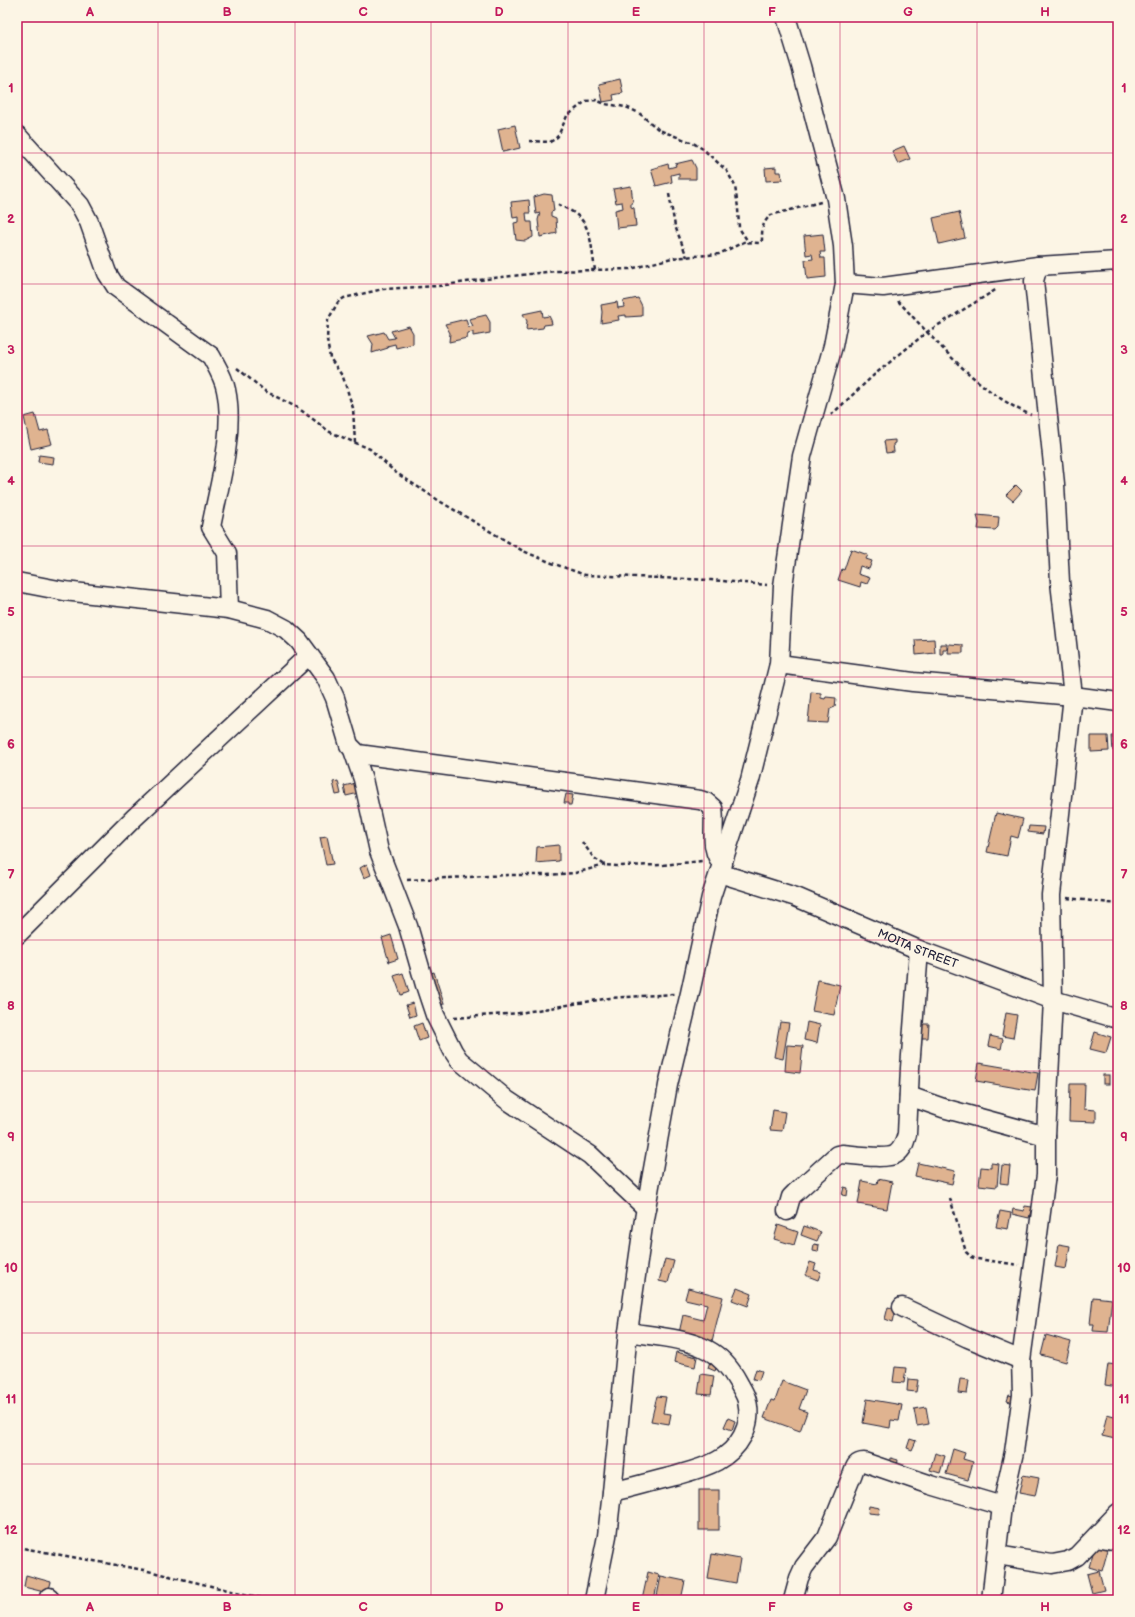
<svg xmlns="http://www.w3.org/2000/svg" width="1135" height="1617" font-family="'Balsamiq Sans',sans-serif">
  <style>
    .building { fill: #dfb390; stroke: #22223b }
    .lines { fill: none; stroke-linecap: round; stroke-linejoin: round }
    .minor-casing { stroke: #22223b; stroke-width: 21 }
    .path { stroke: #22223b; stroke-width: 2.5; stroke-dasharray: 4 3; stroke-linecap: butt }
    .minor { stroke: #fcf5e5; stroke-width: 18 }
    .grid { fill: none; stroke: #c2185b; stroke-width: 1; stroke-opacity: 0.55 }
    .labels { text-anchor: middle; stroke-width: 4; stroke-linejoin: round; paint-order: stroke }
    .street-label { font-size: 12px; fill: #22223b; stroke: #fcf5e5 }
    .neatline { fill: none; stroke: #c2185b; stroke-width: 1.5 }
    .grid-label { font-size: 13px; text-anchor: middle; font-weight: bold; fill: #c2185b }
  </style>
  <rect width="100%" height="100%" fill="#fcf5e5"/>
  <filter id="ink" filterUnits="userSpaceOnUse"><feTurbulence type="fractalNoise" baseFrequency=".025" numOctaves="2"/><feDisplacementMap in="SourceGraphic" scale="8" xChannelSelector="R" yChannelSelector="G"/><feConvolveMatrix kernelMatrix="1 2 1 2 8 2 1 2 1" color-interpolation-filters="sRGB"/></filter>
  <g filter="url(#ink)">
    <g class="building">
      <polygon points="620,79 623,93 613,95 614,100 603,102 599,84"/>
      <polygon points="515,125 520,148 503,152 498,129"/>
      <polygon points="904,146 910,159 898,164 892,151"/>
      <polygon points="692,160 696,168 696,179 679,179 679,173 671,175 672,182 656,186 651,169 668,164 669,168 676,166 675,164"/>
      <polygon points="776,167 776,172 781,172 782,180 766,181 765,168"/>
      <polygon points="631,186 633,202 631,203 631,207 634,208 636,226 617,228 615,210 623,208 622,202 616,203 613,189"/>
      <polygon points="544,194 552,195 554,211 551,212 551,216 556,218 557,233 540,237 538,220 540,213 536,214 534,197"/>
      <polygon points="529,200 530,213 526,213 527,222 532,222 533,237 525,241 516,240 514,223 519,222 519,217 513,218 511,202"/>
      <polygon points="959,212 965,238 939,244 933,218"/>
      <polygon points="823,234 825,252 820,252 821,258 825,258 826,277 807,279 805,260 813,259 812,254 806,255 804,236"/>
      <polygon points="638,298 642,306 642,316 626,317 626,315 618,316 619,320 601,323 602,312 601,305 617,302 618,308 624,307 623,301"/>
      <polygon points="542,310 543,317 549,316 551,320 552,324 544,325 543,328 526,330 527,321 523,314"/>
      <polygon points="486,315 490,322 490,333 473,336 473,332 468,333 467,338 449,342 450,333 445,324 466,319 468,327 473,326 469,319"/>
      <polygon points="409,326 413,333 413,344 396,348 395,344 387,346 388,348 372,353 373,344 368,336 384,332 388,339 395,338 391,331"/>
      <polygon points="35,414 40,432 48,430 52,444 31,449 24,417"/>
      <polygon points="895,440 895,443 893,444 894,452 886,453 884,441"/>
      <polygon points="39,455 54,457 53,464 38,462"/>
      <polygon points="1016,485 1022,491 1013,501 1006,495"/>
      <polygon points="977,515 999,517 998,527 995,530 978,529 979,523"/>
      <polygon points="851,549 868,555 866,559 872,561 869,569 860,566 858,574 870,578 867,584 861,582 860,587 838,580 842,569 844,570"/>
      <polygon points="934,639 935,653 916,655 915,640"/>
      <polygon points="940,644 947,644 947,650 943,650 943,654 940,654"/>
      <polygon points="949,644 963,645 963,653 948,653"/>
      <polygon points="811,692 821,693 821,698 825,699 826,697 836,698 835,707 830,709 828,723 808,722"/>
      <polygon points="1091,736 1108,736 1109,751 1091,752"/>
      <polygon points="1112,736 1118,736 1118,750 1113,751"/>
      <polygon points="338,781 341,794 336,795 333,782"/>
      <polygon points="356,783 359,793 346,796 344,786"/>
      <polygon points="566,794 573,795 571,805 568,805 568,803 564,803"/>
      <polygon points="996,813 1023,819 1018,838 1011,836 1007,856 987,852"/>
      <polygon points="1029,826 1044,827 1043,834 1028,832"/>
      <polygon points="327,836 333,864 326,865 320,837"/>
      <polygon points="559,845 559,861 536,863 537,847"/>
      <polygon points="367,864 371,875 364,878 360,868"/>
      <polygon points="391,935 398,959 389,962 382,938"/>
      <polygon points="434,972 444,1004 440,1005 425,975"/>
      <polygon points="403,973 409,992 401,995 394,976"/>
      <polygon points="818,980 840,985 834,1015 812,1011"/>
      <polygon points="413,1003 416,1015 410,1017 406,1005"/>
      <polygon points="1006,1013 1017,1015 1013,1038 1002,1036"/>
      <polygon points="780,1022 789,1023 783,1059 774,1057"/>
      <polygon points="807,1022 820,1025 817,1043 804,1040"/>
      <polygon points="422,1023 427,1038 419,1041 414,1026"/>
      <polygon points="919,1024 929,1024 928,1038 919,1038"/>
      <polygon points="1095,1032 1111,1037 1106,1053 1090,1049"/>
      <polygon points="990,1036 1003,1039 1001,1049 988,1046"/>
      <polygon points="787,1045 803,1046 800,1073 785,1071"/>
      <polygon points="979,1063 1038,1073 1035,1091 976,1081"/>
      <rect x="1103" y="1075" width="6" height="9"/>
      <polygon points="1070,1084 1085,1084 1084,1109 1096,1110 1096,1122 1069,1121"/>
      <polygon points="773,1110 785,1112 782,1131 770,1130"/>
      <polygon points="918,1163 955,1171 952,1184 915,1176"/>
      <polygon points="991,1163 999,1164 997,1187 979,1185 981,1167 991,1168"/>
      <polygon points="1002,1165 1010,1166 1008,1184 1000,1183"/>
      <polygon points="878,1179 892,1182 887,1209 858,1204 862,1181 877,1184"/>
      <polygon points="844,1187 848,1188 847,1196 842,1195"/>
      <polygon points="1025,1206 1032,1207 1029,1218 1012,1214 1013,1209 1024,1211"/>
      <polygon points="1000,1211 1011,1213 1008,1229 996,1227"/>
      <polygon points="778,1225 798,1232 794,1245 774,1239"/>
      <polygon points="804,1226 821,1232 817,1241 801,1235"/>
      <polygon points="814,1244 819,1245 818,1252 813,1251"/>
      <polygon points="1059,1244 1070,1246 1066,1269 1055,1267"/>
      <polygon points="665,1259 674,1261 668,1283 659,1281"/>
      <polygon points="810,1262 816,1264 814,1270 821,1272 818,1280 805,1275"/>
      <polygon points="688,1288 723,1297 712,1341 679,1333 683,1315 703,1320 707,1304 685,1299"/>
      <polygon points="737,1288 752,1294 748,1306 732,1300"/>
      <polygon points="1093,1297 1112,1299 1108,1332 1093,1331 1094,1324 1090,1324"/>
      <polygon points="888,1307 896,1309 893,1322 885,1319"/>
      <polygon points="1046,1335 1071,1342 1066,1362 1041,1355"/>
      <polygon points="676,1352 697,1357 695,1367 674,1362"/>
      <polygon points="710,1361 718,1363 715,1371 708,1368"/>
      <polygon points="1108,1364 1118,1365 1118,1387 1105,1385"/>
      <polygon points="895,1367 906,1368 904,1383 893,1382"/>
      <polygon points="756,1369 762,1371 759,1380 753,1379"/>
      <polygon points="701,1374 714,1376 711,1395 698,1394"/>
      <polygon points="908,1379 918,1380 916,1392 907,1391"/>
      <polygon points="960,1379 969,1380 967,1394 958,1393"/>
      <polygon points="782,1381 806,1390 799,1409 807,1412 800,1431 764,1418 771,1400 775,1401"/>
      <polygon points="1009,1395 1016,1397 1014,1403 1007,1401"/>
      <polygon points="657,1396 666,1397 663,1413 671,1414 669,1424 651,1421"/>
      <polygon points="867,1399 902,1405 899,1421 891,1420 890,1428 863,1423"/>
      <polygon points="926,1407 929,1424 917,1426 914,1409"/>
      <polygon points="1107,1414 1118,1417 1118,1426 1115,1439 1102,1436"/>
      <polygon points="728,1418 735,1421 732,1430 724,1427"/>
      <polygon points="910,1439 916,1441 912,1450 907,1448"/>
      <polygon points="953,1449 965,1453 963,1459 973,1462 968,1480 946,1474"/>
      <polygon points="935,1453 945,1456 940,1473 930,1470"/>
      <polygon points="891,1458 898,1460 897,1467 890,1466"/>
      <polygon points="1023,1475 1039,1478 1035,1496 1019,1493"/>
      <rect x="699" y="1490" width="20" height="40"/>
      <polygon points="869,1506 880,1508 879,1514 868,1513"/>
      <polygon points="1096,1543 1109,1546 1102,1571 1089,1567"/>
      <polygon points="712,1554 740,1559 736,1583 708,1578"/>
      <polygon points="1099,1571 1104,1590 1092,1593 1087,1574"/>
      <polygon points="648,1572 659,1575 654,1600 642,1600"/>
      <polygon points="26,1575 51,1582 48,1593 24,1587"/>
      <polygon points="661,1576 685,1581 681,1600 657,1596"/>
    </g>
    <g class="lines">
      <g class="minor-casing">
        <g id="minor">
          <path d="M17,135l63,70 9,17 18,51 9,14 95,69c6,11 13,22 15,34 9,42 -7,95 -15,137l16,26 2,56"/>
          <polyline points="845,284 883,287 1038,266 1118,261"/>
          <path d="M17,582l47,9 165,18 38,10 19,10 13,12 27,37 9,20 14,47 9,9 342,46 6,2 7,6c3,18 -5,42 10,56"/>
          <polyline points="779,664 913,682 1073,696 1118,702"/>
          <polyline points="353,750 363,779 379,851 408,926 425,985 435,1015 453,1051 459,1060 507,1100 590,1155 646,1208"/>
          <path id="s1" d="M719,873l77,24 123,53 134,50 65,19"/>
          <polyline points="17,935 134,818 309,655"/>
          <polyline points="909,1096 943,1108 1046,1136"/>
          <path d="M787,1211l4,-14 4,-4 42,-38 5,-1c12,1 45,6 54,0 7,-5 9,-12 11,-20l3,-66 9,-118"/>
          <polyline points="902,1307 968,1338 1021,1360"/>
          <path d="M612,1492c21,-5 41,-11 62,-16 14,-4 30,-8 43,-15 22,-12 36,-35 30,-60 -1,-6 -6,-13 -9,-19 -7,-13 -17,-25 -30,-32 -22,-12 -55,-14 -80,-18"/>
          <polyline points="1096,1537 1118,1541"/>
          <polyline points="997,1555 1052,1564 1068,1561 1077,1556 1118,1513"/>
          <polyline points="49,1597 50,1600"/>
          <polyline points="594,1600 607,1536 612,1492 628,1332 644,1219 668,1085 690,993 711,897 750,780 779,664 783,586 802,456 833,346 845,284 843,246 836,199 801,66 786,17"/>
          <path d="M793,1600l6,-22 5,-11 23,-30 26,-64c2,-6 3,-11 11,-11l67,23 71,21"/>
          <polyline points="991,1600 1002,1506 1014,1452 1022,1395 1021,1360 1046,1175 1046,1136 1053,1000 1051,895 1073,696 1060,582 1055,484 1034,281 1038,266"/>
        </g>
      </g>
      <g class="path">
        <polyline points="529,141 550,142 555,139 558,136 567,116 586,101 596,100 605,104 626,107 639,113 659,130 693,143 703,149 727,171 735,186 738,208 739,228 749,243"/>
        <polyline points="669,194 675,226 687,257"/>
        <path d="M558,204c7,4 15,7 21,13 13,12 13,36 16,53"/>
        <path d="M898,301c39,41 81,92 133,114"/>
        <polyline points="237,368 265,391 298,408 330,432 370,449 395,472 441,502 523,551 552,563 585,575 711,580 767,585"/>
        <polyline points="831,415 874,375 927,332 997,289"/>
        <path d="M355,443l-2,-35 -10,-31 -13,-19 -3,-18 1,-20 10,-18 6,-4 39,-9 55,-3 56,-8 62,-7 74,-2 42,-11 47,-4 25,-12 16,1 2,-3c0,-11 0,-17 9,-25l50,-13"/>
        <polyline points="582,842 594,858 605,865 616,866 662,865 702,861"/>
        <polyline points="407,880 508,875 547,875 575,873 605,865"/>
        <polyline points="1067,898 1118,904"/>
        <polyline points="454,1018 519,1013 610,998 674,994"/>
        <polyline points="950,1198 966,1252 971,1257 977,1259 1019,1265"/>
        <polyline points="17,1547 144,1570 257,1597 280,1600"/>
        <polyline points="547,1600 573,1600"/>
      </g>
      <use href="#minor" class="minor"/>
    </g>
  </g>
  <path class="grid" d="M158,17v1583M295,17v1583M431,17v1583M568,17v1583M704,17v1583M840,17v1583M977,17v1583M17,153h1101M17,284h1101M17,415h1101M17,546h1101M17,677h1101M17,808h1101M17,940h1101M17,1071h1101M17,1202h1101M17,1333h1101M17,1464h1101"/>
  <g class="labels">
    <g class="street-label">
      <text dy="4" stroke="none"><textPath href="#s1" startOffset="213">MOITA STREET</textPath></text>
    </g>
  </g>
  <rect width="1135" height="1617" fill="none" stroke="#fcf5e5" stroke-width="44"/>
  <rect x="22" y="22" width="1091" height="1573" class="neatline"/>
  <g class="grid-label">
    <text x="90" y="16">A</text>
    <text x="227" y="16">B</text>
    <text x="363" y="16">C</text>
    <text x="499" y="16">D</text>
    <text x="636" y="16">E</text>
    <text x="772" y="16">F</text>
    <text x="908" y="16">G</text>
    <text x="1045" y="16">H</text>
    <text x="11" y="92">1</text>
    <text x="1124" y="92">1</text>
    <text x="11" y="223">2</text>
    <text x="1124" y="223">2</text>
    <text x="11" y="354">3</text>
    <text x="1124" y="354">3</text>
    <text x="11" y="485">4</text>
    <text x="1124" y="485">4</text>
    <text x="11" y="616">5</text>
    <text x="1124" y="616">5</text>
    <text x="11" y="748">6</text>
    <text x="1124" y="748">6</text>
    <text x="11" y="879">7</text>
    <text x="1124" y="879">7</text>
    <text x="11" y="1010">8</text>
    <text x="1124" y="1010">8</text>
    <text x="11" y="1141">9</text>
    <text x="1124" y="1141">9</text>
    <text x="11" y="1272">10</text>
    <text x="1124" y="1272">10</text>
    <text x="11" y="1403">11</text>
    <text x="1124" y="1403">11</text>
    <text x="11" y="1534">12</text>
    <text x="1124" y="1534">12</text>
    <text x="90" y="1611">A</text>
    <text x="227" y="1611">B</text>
    <text x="363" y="1611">C</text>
    <text x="499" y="1611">D</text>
    <text x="636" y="1611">E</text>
    <text x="772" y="1611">F</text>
    <text x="908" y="1611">G</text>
    <text x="1045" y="1611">H</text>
  </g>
</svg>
